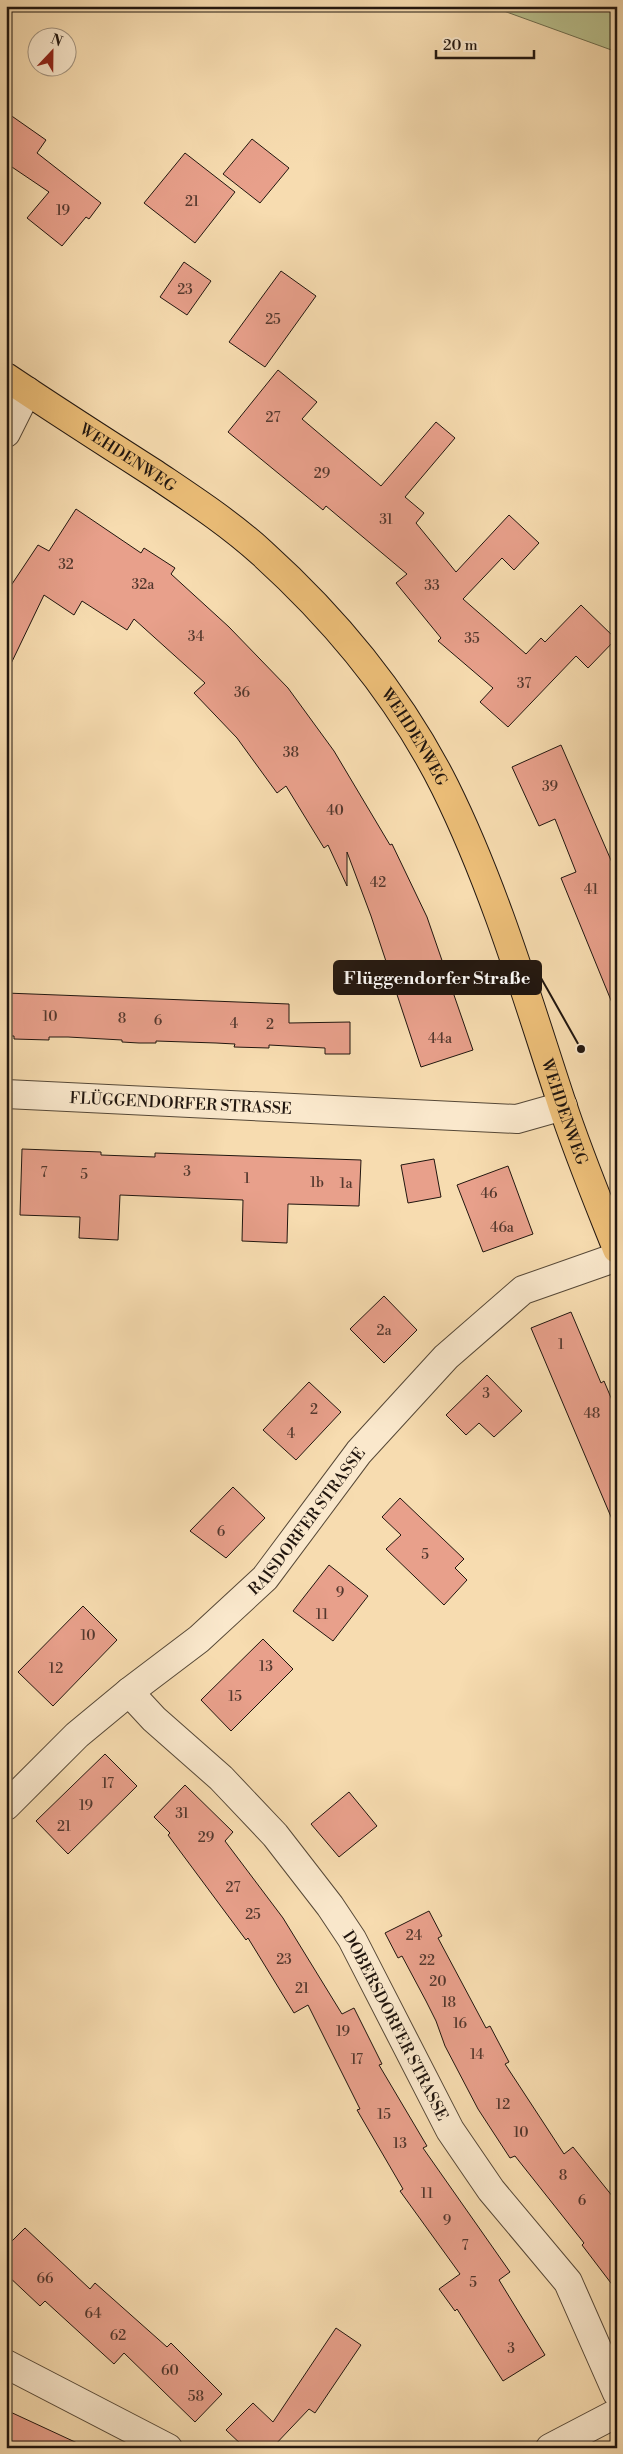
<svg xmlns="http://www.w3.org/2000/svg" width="623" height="2454" font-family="'Libre Bodoni',serif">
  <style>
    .green { fill: #b9c18e; stroke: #6d6c4e }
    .building { fill: #e8a08b; stroke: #21160f }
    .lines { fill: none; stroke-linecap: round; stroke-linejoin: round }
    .minor-casing { stroke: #564837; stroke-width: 30 }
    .major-casing { stroke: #21160f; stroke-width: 30 }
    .path { stroke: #21160f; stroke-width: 3; stroke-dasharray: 4 2.5; stroke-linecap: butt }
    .minor { stroke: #fae8cc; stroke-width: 28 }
    .major { stroke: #ecbe78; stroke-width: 28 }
    .labels { text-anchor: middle; stroke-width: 4.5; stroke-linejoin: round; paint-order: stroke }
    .number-label { font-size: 14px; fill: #53382e }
    .street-label { font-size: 16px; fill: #21160f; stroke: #fae8cc }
    .leader { fill: none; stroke: #21160f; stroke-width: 2 }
    .callout-dot { fill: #21160f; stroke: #fae8cc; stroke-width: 2 }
    .callout { fill: #21160f; stroke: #21160f; stroke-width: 2 }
    .callout-label { font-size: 18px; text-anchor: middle; font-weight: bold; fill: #fff }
  </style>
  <rect width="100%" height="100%" fill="#f7dcb0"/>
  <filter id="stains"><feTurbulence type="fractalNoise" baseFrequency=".004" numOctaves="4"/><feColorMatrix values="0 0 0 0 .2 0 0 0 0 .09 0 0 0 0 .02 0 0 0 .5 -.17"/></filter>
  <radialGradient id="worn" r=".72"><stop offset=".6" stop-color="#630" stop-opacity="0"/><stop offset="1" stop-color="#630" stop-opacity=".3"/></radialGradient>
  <polygon class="green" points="490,6 617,6 617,52"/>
  <g class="building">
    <polygon points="6,112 46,140 37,153 101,203 89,219 86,217 62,246 27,218 49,192 6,163"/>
    <polygon points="252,139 289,168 260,203 223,174"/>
    <polygon points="185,153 235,192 195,243 144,203"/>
    <polygon points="184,262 211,281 187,315 160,297"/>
    <polygon points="281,271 316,296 265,367 229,342"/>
    <polygon points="278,370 317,402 302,419 381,486 436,422 455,438 405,497 424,513 416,523 456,572 509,515 539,543 514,570 502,558 463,599 526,654 541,638 545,642 581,605 616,639 588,668 576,656 508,727 480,702 493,688 438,641 441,638 396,583 407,574 326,506 323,510 228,432"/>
    <polygon points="76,509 141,553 144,548 175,568 171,574 229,627 288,688 334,751 390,845 392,844 427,917 473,1050 421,1067 371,916 347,852 347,886 328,845 324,848 286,786 277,793 237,738 194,693 205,683 134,619 127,630 82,601 74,615 44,595 6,674 6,593 38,545 49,551"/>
    <polygon points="561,745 617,874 617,1015 561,878 576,872 555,819 539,826 512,767"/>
    <polygon points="6,993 289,1004 289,1023 350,1022 350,1054 325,1054 325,1048 269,1045 269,1048 234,1047 235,1044 216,1043 156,1041 156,1043 139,1043 122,1042 122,1040 68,1037 49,1037 49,1040 14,1039 14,1036 6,1036"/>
    <polygon points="22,1149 101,1152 101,1155 155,1157 155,1153 361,1160 359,1206 288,1204 287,1243 242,1241 243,1200 120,1195 118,1240 79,1238 80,1217 20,1215"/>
    <polygon points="434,1159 441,1197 408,1203 401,1165"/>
    <polygon points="508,1166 533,1234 483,1252 457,1185"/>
    <polygon points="384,1296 417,1330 384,1363 350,1329"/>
    <polygon points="571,1312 601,1383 604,1381 617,1412 617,1531 531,1328"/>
    <polygon points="487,1375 522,1411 494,1437 479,1423 466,1435 446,1415"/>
    <polygon points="309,1382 341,1412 296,1460 263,1430"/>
    <polygon points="233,1487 265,1518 226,1558 190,1531"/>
    <polygon points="400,1498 464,1559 455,1568 467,1580 444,1605 386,1549 401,1535 382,1517"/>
    <polygon points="329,1565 368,1596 333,1641 293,1611"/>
    <polygon points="83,1606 117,1640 53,1706 18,1672"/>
    <polygon points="263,1639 293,1669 231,1731 201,1700"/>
    <polygon points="105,1754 137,1786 68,1854 36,1821"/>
    <polygon points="185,1785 233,1832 225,1841 283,1918 342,2014 354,2008 382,2064 379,2065 427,2146 423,2148 510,2272 499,2280 545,2355 503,2381 457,2309 455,2311 439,2289 460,2274 400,2191 403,2189 357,2110 360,2109 308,2005 294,2013 248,1938 246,1940 168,1835 170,1833 154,1817"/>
    <polygon points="349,1792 377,1826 339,1857 311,1824"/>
    <polygon points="429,1911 442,1936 438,1938 486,2028 490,2026 509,2062 505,2064 564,2154 573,2147 617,2202 617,2291 582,2245 584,2243 515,2156 510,2158 478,2109 445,2046 436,2021 426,2001 402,1956 398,1958 385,1933"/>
    <polygon points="25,2228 90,2289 95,2283 167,2347 171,2343 222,2394 195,2422 124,2353 114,2364 45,2301 40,2306 6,2274 6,2247"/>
    <polygon points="336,2328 361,2345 315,2413 309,2409 272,2448 245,2448 226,2430 253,2403 273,2422"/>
    <polygon points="6,2410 88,2448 6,2448"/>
  </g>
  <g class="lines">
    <g class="minor-casing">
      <g id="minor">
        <polyline points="6,433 27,391"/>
        <path id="s1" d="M6,1094l511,25 46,-13"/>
        <path id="s2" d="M129,1692l25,27 67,59 54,57 55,71 22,33 98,191 41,60 77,92 49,111"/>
        <path id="s3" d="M6,1806l71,-71 52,-43 70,-53 66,-61 94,-126 87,-95 77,-67 94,-33"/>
        <polyline points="6,2364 168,2448"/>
        <polyline points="550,2448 617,2413"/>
      </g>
    </g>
    <g class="major-casing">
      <g id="major">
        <path id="s4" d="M6,377c49,33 99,65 149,97 37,25 74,49 107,79 73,66 139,146 183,234 50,101 82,211 117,317 16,49 36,97 55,145"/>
      </g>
    </g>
    <polyline class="path" points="597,6 617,13"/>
    <use href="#minor" class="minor"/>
    <use href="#major" class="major"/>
  </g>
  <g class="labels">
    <g class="number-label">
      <text x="192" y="206">21</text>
      <text x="63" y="215">19</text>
      <text x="185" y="294">23</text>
      <text x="273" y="324">25</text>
      <text x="273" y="422">27</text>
      <text x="322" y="478">29</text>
      <text x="386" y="524">31</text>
      <text x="66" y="569">32</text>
      <text x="143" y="589">32a</text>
      <text x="432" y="590">33</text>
      <text x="196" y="641">34</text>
      <text x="472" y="643">35</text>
      <text x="524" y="688">37</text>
      <text x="242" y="697">36</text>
      <text x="291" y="757">38</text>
      <text x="550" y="791">39</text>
      <text x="335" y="815">40</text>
      <text x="378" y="887">42</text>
      <text x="591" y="894">41</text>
      <text x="50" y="1021">10</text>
      <text x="122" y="1023">8</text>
      <text x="158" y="1025">6</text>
      <text x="234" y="1028">4</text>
      <text x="270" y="1029">2</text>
      <text x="440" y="1043">44a</text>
      <text x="187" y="1176">3</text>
      <text x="44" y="1177">7</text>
      <text x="84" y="1179">5</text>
      <text x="247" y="1183">1</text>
      <text x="317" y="1187">1b</text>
      <text x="346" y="1188">1a</text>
      <text x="489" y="1198">46</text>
      <text x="502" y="1232">46a</text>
      <text x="384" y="1335">2a</text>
      <text x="561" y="1349">1</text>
      <text x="486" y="1398">3</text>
      <text x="314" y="1414">2</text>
      <text x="592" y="1418">48</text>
      <text x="291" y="1438">4</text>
      <text x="221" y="1536">6</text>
      <text x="425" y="1559">5</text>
      <text x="340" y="1597">9</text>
      <text x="322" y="1619">11</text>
      <text x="88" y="1640">10</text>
      <text x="266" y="1671">13</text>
      <text x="56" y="1673">12</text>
      <text x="235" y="1701">15</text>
      <text x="108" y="1788">17</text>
      <text x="86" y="1810">19</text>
      <text x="182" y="1818">31</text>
      <text x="64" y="1831">21</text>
      <text x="206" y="1842">29</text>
      <text x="233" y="1892">27</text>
      <text x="253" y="1919">25</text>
      <text x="414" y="1940">24</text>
      <text x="284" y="1964">23</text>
      <text x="427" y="1965">22</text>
      <text x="438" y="1986">20</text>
      <text x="302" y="1993">21</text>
      <text x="449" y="2007">18</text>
      <text x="460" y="2028">16</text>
      <text x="343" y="2036">19</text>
      <text x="477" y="2059">14</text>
      <text x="357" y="2064">17</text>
      <text x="503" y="2109">12</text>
      <text x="384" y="2119">15</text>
      <text x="521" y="2137">10</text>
      <text x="400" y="2148">13</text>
      <text x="563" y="2180">8</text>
      <text x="427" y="2198">11</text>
      <text x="582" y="2205">6</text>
      <text x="447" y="2225">9</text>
      <text x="465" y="2250">7</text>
      <text x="45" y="2283">66</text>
      <text x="473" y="2287">5</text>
      <text x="93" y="2318">64</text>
      <text x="118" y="2340">62</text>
      <text x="511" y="2353">3</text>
      <text x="170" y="2375">60</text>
      <text x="196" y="2401">58</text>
    </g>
    <g class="street-label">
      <text dy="6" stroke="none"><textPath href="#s4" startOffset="146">WEHDENWEG</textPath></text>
      <text dy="6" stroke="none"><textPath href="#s4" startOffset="551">WEHDENWEG</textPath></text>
      <text dy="6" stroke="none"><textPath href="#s1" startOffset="175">FLÜGGENDORFER STRASSE</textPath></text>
      <text dy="6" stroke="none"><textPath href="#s4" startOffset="956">WEHDENWEG</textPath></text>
      <text dy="6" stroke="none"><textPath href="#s3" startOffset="416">RAISDORFER STRASSE</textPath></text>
      <text dy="6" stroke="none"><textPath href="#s2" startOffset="431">DOBERSDORFER STRASSE</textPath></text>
    </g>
  </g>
  <path class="leader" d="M581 1049L541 978"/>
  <circle class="callout-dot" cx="581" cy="1049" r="5"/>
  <rect class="callout" x="334" y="961" width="207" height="33" rx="5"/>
  <g class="callout-label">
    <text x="437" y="984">Flüggendorfer Straße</text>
  </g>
  <rect width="623" height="2454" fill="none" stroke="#f7dcb0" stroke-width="25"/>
  <rect x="8" y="8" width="608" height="2439" fill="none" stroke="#21160f" stroke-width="2.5"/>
  <rect x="12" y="12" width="598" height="2429" fill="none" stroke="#21160f"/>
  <g transform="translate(52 52) rotate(22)"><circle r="24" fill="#fae8cc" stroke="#a39480"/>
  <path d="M0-4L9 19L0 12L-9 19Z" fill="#8f2418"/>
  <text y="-8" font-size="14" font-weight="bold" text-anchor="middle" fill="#21160f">N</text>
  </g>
  <path d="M436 50v8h98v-8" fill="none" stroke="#21160f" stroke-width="2.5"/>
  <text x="443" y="50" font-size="15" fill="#21160f" stroke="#fae8cc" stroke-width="4" paint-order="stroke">20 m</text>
  <rect width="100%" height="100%" filter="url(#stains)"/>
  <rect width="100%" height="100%" fill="url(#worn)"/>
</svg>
